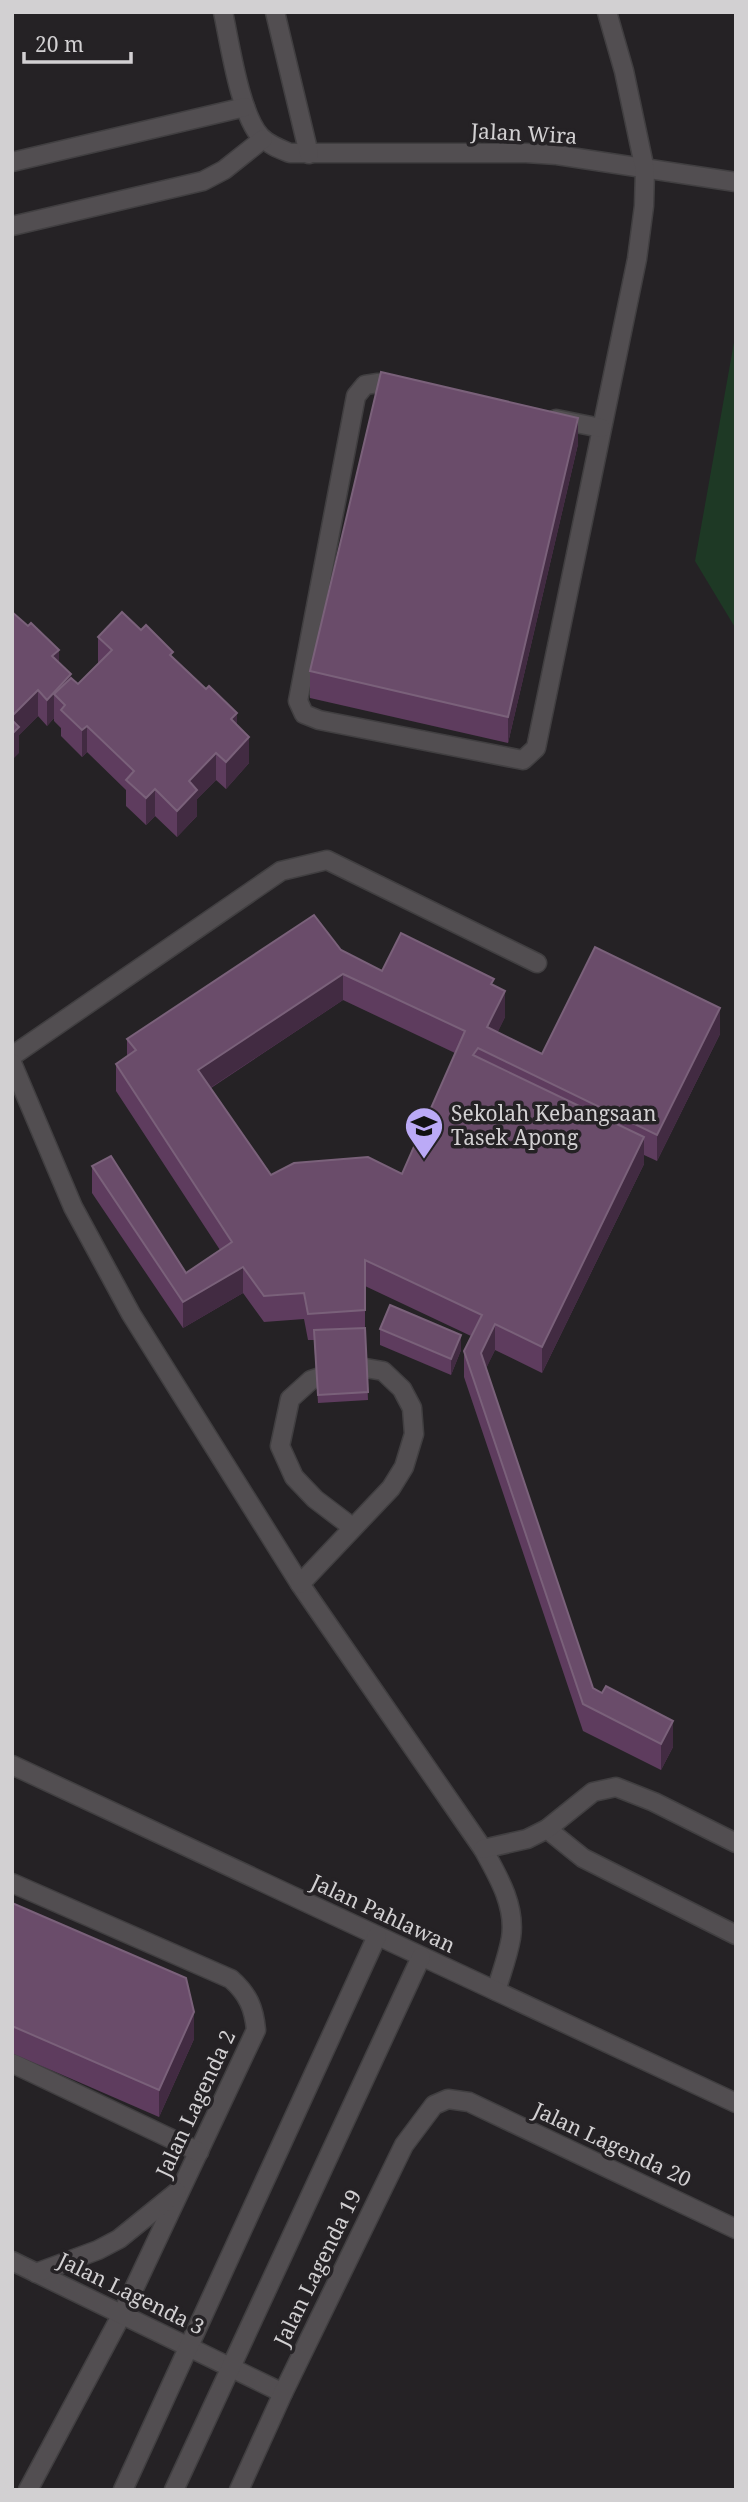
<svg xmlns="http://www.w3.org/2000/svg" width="748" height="2502" font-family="'Noto Serif',serif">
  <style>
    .green { fill: #1e3925 }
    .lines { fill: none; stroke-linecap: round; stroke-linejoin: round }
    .minor-casing { stroke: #413f41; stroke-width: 21 }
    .minor { stroke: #524e51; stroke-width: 18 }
    .wall { fill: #5e3c5e; fill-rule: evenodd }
    .shaded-wall { fill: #422b42 }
    .building { fill: #6a4c6a; stroke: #7a617a; stroke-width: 2; fill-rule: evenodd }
    .labels { text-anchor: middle; stroke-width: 7; stroke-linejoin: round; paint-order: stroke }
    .street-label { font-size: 21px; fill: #d2d0d2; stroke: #252225 }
    .poi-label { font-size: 21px; fill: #d2d0d2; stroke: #252225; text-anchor: start }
  </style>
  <rect width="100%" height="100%" fill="#252225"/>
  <polygon class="green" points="736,331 736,629 695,561"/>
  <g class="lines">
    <g class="minor-casing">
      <g id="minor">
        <path d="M223,12c7,32 17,103 38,125 8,8 19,12 29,16h236l31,2 179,27"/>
        <polyline points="275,12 309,154"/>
        <polyline points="12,162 245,107"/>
        <polyline points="12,226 203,181 224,170 263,139"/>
        <polyline points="401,388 378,383 365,385 356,396 298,701 304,714 319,720 523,760 536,748 637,259 644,206 645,170 624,71 607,12"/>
        <polyline points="556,419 601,428"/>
        <polyline points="12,1056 281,871 327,860 537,963"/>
        <path d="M12,1063l61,144 58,107 169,270 183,265c15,27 33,57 28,89 -3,18 -10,36 -15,53"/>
        <polyline points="300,1584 391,1488 404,1467 414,1434 412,1408 402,1389 383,1371 354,1366 311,1380 290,1399 280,1446 294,1477 315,1499 352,1527"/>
        <polyline points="12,1765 736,2103"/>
        <polyline points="547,1829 583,1858 736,1935"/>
        <polyline points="483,1849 527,1839 547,1829 593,1792 616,1787 654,1802 736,1843"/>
        <path d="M12,1883l219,96c17,15 23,29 25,51l-134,284 -94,176"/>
        <polyline points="12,2063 199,2152"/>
        <polyline points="12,2261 283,2393"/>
        <polyline points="36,2273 98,2250 119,2239 177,2192"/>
        <polyline points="123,2490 377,1936"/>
        <polyline points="174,2490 421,1957"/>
        <polyline points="239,2490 283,2393 404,2145 434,2105 448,2099 469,2102 736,2229"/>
      </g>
    </g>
    <use href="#minor" class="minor"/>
  </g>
  <g class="wall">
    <polygon points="578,444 508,743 310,698 310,671"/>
    <polygon points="12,612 78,684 98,664 98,637 141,630 173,659 237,725 249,763 226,789 216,780 197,799 197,816 177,837 155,816 146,825 126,806 126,790 87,752 82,757 61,736 61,728 54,721 54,718 47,726 38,716 19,735 19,753"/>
    <path d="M341,950l41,21 112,15 11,31 -8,16 45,21 178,-20 -63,127 -13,-6v9l-102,209 -47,-23 -9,18 107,320 80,59 -12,23 -78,-39 -119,-354v-26l7,-15 -106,-50v42l3,72 -50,3 -4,-63h-6l-4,-21 -40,3 -21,-29 -60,35 -91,-135v-27l94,107 34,-23 -104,-159v-27l11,-7v-18zM343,1000l112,53 -53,121 -131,1 -60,-87z"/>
    <polygon points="380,1329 461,1350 451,1375 380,1345"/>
    <polygon points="12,1903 194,2039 159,2117 12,2053"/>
  </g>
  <g class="shaded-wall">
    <polygon points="578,418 578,444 508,743 508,717"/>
    <polygon points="59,650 59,676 52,656"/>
    <polygon points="71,674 71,700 54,694 54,718 47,726 47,700"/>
    <polygon points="38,690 38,716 19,735 19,753 12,760 12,716"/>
    <polygon points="237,713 237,739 231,719"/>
    <polygon points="87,726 87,752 82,757 82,730"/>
    <polygon points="249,737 249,763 226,789 226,762"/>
    <polygon points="216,753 216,780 197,799 197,816 177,837 177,811 189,781"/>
    <polygon points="155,789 155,816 146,825 146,798"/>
    <polygon points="343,974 343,1000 198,1096 198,1070"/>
    <polygon points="505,991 505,1017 487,1054 487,1027"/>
    <polygon points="720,1008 720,1034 657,1161 657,1135"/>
    <polygon points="644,1137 644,1164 542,1373 542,1347"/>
    <polygon points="243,1267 243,1293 183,1328 183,1302"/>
    <polygon points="495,1324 495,1350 481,1379 481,1353"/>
    <polygon points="461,1335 461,1350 451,1375 451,1359"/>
    <polygon points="673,1721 673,1747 661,1770 661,1744"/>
    <polygon points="194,2012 194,2039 159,2117 159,2090"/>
  </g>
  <g class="building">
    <polygon points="381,372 578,418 508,717 310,671"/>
    <polygon points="12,612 28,626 31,623 59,650 52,656 71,674 47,700 38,690 12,716"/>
    <polygon points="122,612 141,630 146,625 173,652 170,655 206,689 209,686 237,713 231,719 249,737 226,762 216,753 189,781 197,790 177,811 155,789 146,798 126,780 134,771 87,726 82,730 61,710 65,705 54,694 71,678 78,684 112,650 98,637"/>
    <polygon points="12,720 19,727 12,734"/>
    <path d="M314,915l27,35 41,21 19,-38 93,46 -3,5 14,7 -18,36 55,27 53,-107 125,61 -63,127 -179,-87 -5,7 171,82 -102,210 -47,-23 -14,29 112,335 9,5 4,-7 67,35 -12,23 -78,-40 -119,-353 18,-36 -117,-55v50l-57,4 -4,-21 -40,3 -21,-29 -60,35 -91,-136 19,-10 75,117 46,-31 -116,-178 20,-14 -9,-11zM343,974l122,57 -63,143 -34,-17 -74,6 -23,12 -73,-105z"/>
    <polygon points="390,1305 461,1335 451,1359 380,1329"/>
    <polygon points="365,1328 368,1392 318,1395 314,1330"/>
    <polygon points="12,1903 186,1978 194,2012 159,2090 12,2026"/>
  </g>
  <defs>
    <g id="school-pin" transform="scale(2.0125)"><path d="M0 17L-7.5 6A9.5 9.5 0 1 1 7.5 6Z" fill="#bbaaf6" stroke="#252225"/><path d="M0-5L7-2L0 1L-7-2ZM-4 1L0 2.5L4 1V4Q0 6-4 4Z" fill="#111"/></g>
  </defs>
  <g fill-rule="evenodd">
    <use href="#school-pin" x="424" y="1126"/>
  </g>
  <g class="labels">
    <g class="street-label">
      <text transform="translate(524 134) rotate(3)" y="7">Jalan Wira</text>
      <text transform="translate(383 1914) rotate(25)" y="7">Jalan Pahlawan</text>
      <text transform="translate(196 2104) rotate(-65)" y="7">Jalan Lagenda 2</text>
      <text transform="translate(612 2145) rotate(25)" y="7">Jalan Lagenda 20</text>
      <text transform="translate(318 2268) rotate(-64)" y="7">Jalan Lagenda 19</text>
      <text transform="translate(131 2294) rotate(26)" y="7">Jalan Lagenda 3</text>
    </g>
    <g class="poi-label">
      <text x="451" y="1121">Sekolah Kebangsaan<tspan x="451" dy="24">Tasek Apong</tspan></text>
    </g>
  </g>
  <rect width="748" height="2502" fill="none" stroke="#d2d0d2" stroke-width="28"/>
  <path d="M24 52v10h107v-10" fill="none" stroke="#d2d0d2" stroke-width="3.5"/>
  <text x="35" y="52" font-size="21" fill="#d2d0d2" stroke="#252225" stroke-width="5" paint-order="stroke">20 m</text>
</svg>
